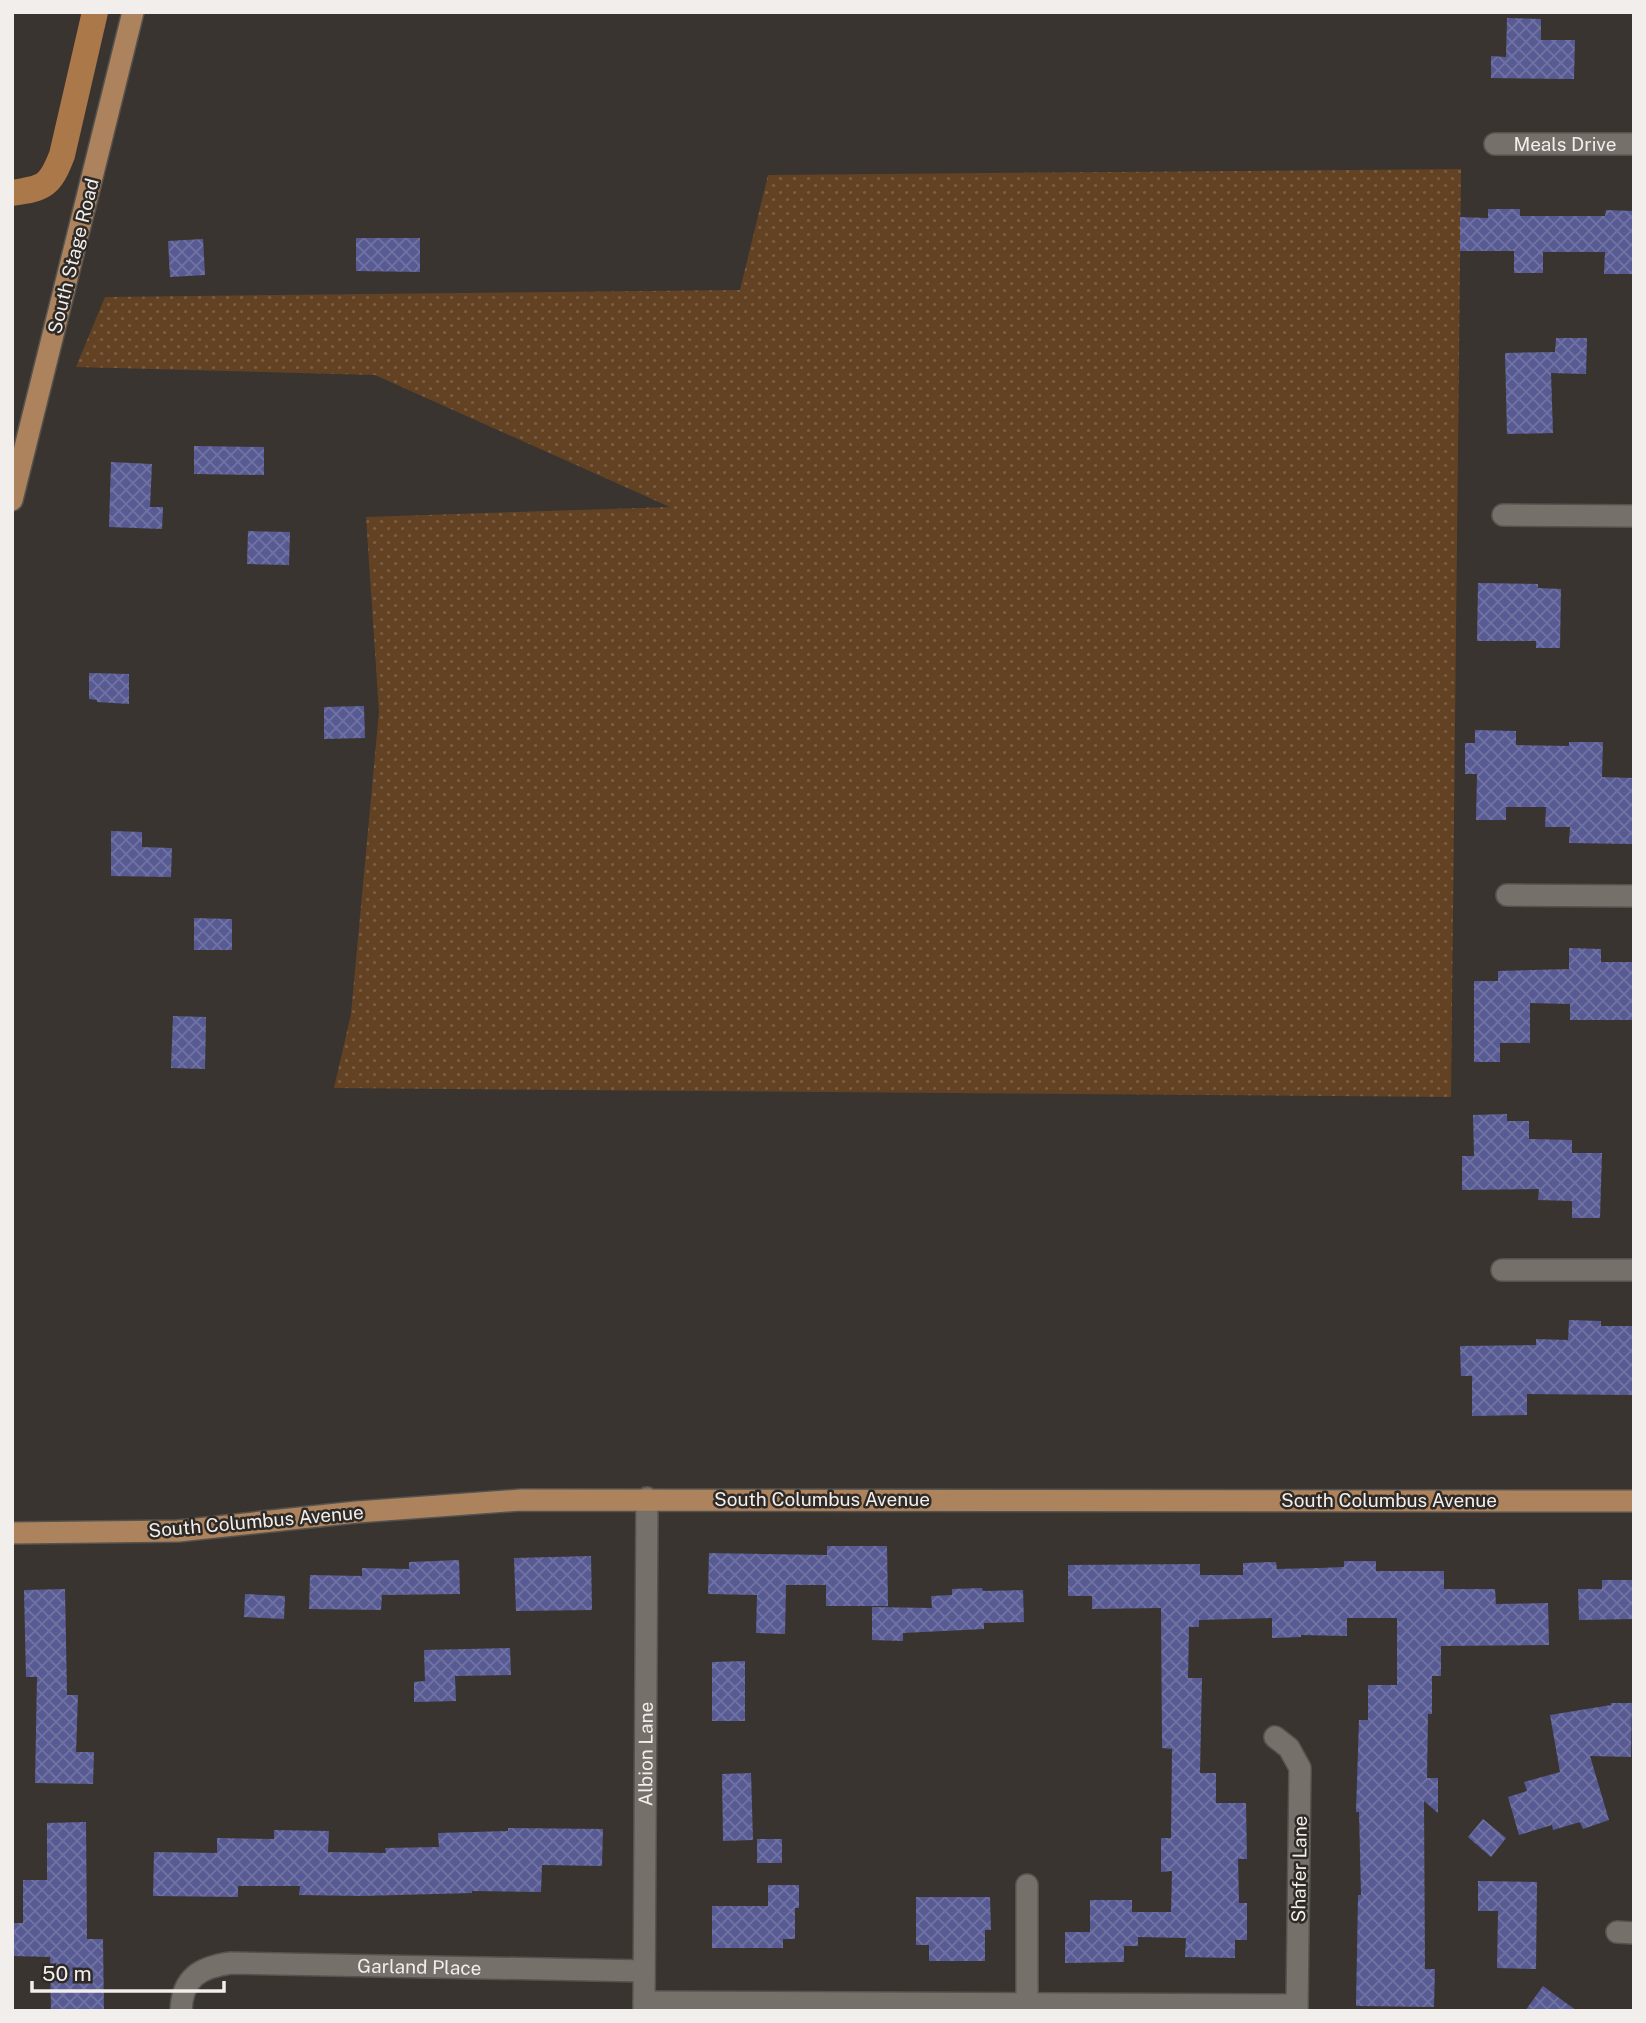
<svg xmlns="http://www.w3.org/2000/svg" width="1646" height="2023" font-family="'Public Sans',sans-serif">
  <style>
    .green { fill: url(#green-dots) }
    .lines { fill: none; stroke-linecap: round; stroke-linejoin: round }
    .canal { stroke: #ab784a; stroke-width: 26 }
    .building { fill: url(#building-cross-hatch) }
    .minor-casing { stroke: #56534f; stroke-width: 24 }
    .major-casing { stroke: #56534f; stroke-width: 24 }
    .minor { stroke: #76706b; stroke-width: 21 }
    .major { stroke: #ac835d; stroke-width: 21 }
    .labels { text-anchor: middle; stroke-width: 5; stroke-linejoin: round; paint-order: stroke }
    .street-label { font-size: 19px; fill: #f1eeec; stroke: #2f2a26 }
  </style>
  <defs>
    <pattern id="green-dots" width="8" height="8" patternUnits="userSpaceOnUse" patternTransform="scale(1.75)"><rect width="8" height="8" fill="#634223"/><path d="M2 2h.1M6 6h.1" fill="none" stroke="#7a5e43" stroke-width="1.8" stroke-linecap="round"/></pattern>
    <pattern id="building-cross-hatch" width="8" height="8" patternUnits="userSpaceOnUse" patternTransform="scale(1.75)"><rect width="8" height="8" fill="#585b93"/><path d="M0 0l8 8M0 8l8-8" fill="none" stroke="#7073a2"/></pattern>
  </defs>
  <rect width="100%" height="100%" fill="#393430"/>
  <polygon class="green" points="1461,169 1451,1097 334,1088 351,1014 379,712 366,517 670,507 375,375 76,367 105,297 740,290 768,175"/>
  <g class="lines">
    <path class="canal" d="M12,193c33,-5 38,-7 50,-38l33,-143"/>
  </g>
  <g class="building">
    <polygon points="1507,18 1541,19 1541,40 1575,40 1574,79 1491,78 1491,56 1506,57"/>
    <polygon points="1488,209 1520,209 1520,216 1605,216 1606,210 1634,211 1634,274 1604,274 1605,252 1543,252 1543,273 1514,273 1514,251 1460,251 1460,217 1488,218"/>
    <polygon points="356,238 420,238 420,272 356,271"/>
    <polygon points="203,239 205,275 170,277 168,241"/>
    <polygon points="1556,338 1587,338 1586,374 1551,373 1553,433 1507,434 1505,353 1555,352"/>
    <polygon points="194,446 264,447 264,475 194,474"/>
    <polygon points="111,462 152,464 150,507 163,507 162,529 109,527"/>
    <polygon points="248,531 290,532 289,565 247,564"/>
    <polygon points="1478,583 1538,584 1538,588 1561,589 1560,648 1536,648 1536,641 1477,641"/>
    <polygon points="89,673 129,674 129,704 97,702 97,700 89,699"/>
    <polygon points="364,706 365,738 324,739 324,707"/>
    <polygon points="1475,730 1516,731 1516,745 1569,746 1569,742 1603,742 1602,777 1634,778 1634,844 1569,843 1570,827 1545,827 1546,807 1506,807 1506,820 1476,820 1477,774 1465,774 1465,743 1475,743"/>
    <polygon points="111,831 142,832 142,847 172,848 171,877 111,876"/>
    <polygon points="194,918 232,919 232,950 194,950"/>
    <polygon points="1569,948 1601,949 1601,962 1634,962 1634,1020 1570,1020 1570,1004 1530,1003 1530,1043 1500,1043 1500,1062 1474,1062 1474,981 1498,981 1498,971 1569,969"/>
    <polygon points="173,1016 206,1017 205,1069 171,1068"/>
    <polygon points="1507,1114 1507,1121 1529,1121 1529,1139 1572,1140 1572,1153 1602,1153 1600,1218 1572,1218 1572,1201 1538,1200 1539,1189 1462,1190 1462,1156 1474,1156 1473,1115"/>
    <polygon points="1569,1320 1601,1321 1601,1326 1634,1326 1634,1395 1527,1394 1527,1415 1472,1416 1472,1376 1461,1376 1460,1346 1536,1345 1536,1339 1568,1340"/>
    <polygon points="827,1546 887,1546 888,1606 826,1606 826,1585 786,1585 785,1634 756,1633 757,1595 708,1594 709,1553 827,1555"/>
    <polygon points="591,1556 592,1610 516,1611 514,1558"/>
    <polygon points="459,1560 460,1594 382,1595 381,1610 309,1609 310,1575 362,1576 362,1568 409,1569 409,1562"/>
    <polygon points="1344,1561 1376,1561 1376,1571 1444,1571 1444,1589 1495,1589 1496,1604 1548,1603 1549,1645 1441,1646 1441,1676 1432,1676 1432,1714 1428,1714 1427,1778 1438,1778 1438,1813 1424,1801 1425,1969 1435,1969 1434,2007 1356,2006 1358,1895 1361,1895 1359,1812 1356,1812 1359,1720 1368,1720 1368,1685 1397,1685 1397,1618 1347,1618 1347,1636 1301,1635 1301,1637 1272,1638 1272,1618 1199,1620 1199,1627 1189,1627 1188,1678 1202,1678 1200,1773 1216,1773 1216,1803 1246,1803 1247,1859 1238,1859 1239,1903 1247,1903 1247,1940 1235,1940 1235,1958 1185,1957 1186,1938 1138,1937 1138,1946 1124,1946 1124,1962 1065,1963 1065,1932 1090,1932 1090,1900 1132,1900 1132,1912 1171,1912 1172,1871 1161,1872 1161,1838 1171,1838 1172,1749 1162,1748 1161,1608 1092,1609 1092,1596 1068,1596 1068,1565 1200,1564 1200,1575 1243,1575 1243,1563 1276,1562 1277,1569 1319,1568 1344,1567"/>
    <polygon points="1602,1580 1634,1580 1634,1619 1579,1620 1578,1589 1602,1589"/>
    <polygon points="982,1588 983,1591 1023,1590 1024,1622 984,1623 984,1629 903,1633 903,1641 872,1640 872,1607 932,1608 931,1596 952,1595 952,1589"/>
    <polygon points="65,1589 67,1695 78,1695 76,1752 94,1752 93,1784 35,1783 37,1677 26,1677 24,1590"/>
    <polygon points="245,1594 285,1596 284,1619 244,1617"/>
    <polygon points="510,1648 511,1675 455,1676 456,1701 414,1702 414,1682 425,1681 424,1650"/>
    <polygon points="745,1661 745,1721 712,1721 712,1662"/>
    <polygon points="1611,1703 1632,1703 1631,1757 1590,1756 1609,1820 1583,1829 1580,1822 1553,1830 1552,1825 1519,1835 1508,1797 1527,1791 1524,1782 1560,1772 1550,1715 1611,1705"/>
    <polygon points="751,1773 753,1840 723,1841 722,1774"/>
    <polygon points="1483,1819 1506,1838 1491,1857 1468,1837"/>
    <polygon points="86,1822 87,1939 103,1939 104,2011 51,2011 50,1957 12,1956 12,1923 23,1923 23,1880 47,1880 47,1823"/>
    <polygon points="508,1828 603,1829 602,1866 542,1865 541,1892 472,1891 472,1893 362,1896 299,1895 300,1886 238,1886 238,1897 153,1896 154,1852 217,1853 217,1838 274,1839 274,1830 329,1831 328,1852 386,1853 385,1848 439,1847 438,1833 508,1831"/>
    <rect x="757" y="1839" width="25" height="24"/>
    <polygon points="1478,1881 1537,1882 1536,1969 1497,1968 1498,1911 1478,1911"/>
    <polygon points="768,1885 799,1885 799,1908 795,1908 795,1939 783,1939 783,1948 712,1948 712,1906 768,1906"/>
    <polygon points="916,1897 990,1897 991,1930 985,1930 985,1961 929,1961 929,1945 916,1945"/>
    <polygon points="1543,1986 1577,2011 1525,2011"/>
  </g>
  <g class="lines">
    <g class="minor-casing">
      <g id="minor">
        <path id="s1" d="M1495,144h139"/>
        <polyline points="1503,515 1634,516"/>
        <polyline points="1507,895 1634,896"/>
        <polyline points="1502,1270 1634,1270"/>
        <polyline points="1275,1737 1289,1748 1300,1768 1297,2011"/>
        <polyline points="1027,1885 1027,2004"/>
        <polyline points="1617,1932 1634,1933"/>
        <polyline points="644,2002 1297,2005"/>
        <path id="s2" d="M181,2011c1,-34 20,-44 50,-48l413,8"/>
        <path id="s3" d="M644,2011l3,-513"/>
      </g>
    </g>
    <g class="major-casing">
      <g id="major">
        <polyline points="12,500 133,12"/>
        <polyline points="12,1533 178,1531 357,1512 521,1500 1634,1501"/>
      </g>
    </g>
    <use href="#minor" class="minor"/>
    <use href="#major" class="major"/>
  </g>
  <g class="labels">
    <g class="street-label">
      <text dy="7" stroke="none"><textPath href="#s1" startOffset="70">Meals Drive</textPath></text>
      <text transform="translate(73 256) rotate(-76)" y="7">South Stage Road</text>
      <text x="822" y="1506">South Columbus Avenue</text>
      <text x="1389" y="1507">South Columbus Avenue</text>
      <text transform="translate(256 1521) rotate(-5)" y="7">South Columbus Avenue</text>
      <text dy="7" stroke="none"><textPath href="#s3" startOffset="257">Albion Lane</textPath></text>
      <text transform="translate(1299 1869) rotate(-89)" y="7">Shafer Lane</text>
      <text dy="7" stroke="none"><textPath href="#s2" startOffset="266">Garland Place</textPath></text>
    </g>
  </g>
  <rect width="1646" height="2023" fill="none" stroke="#f1eeec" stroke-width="28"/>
  <path d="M32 1981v10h192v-10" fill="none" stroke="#f1eeec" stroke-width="3.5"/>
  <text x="42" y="1981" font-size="21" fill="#f1eeec" stroke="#2f2a26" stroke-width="5" paint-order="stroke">50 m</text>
</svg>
